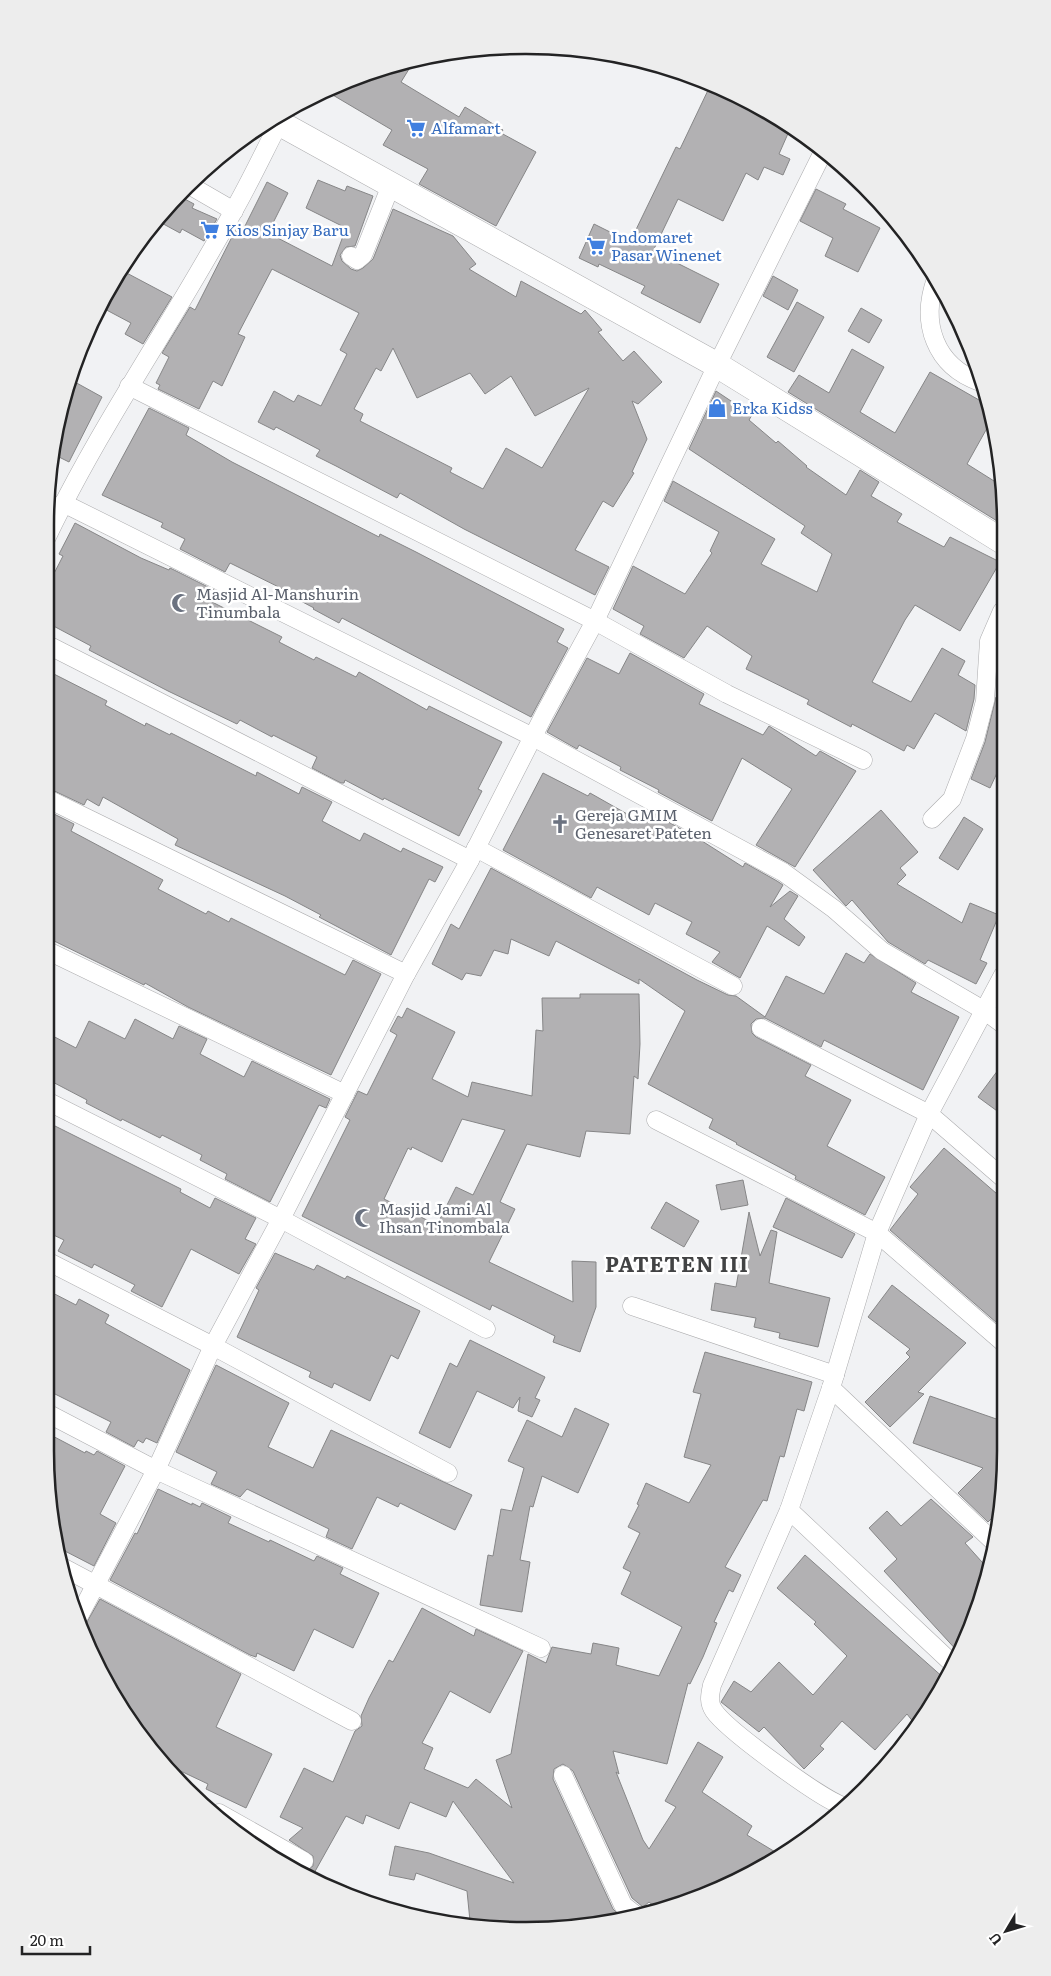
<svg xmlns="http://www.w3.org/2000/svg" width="1051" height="1976" font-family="Literata,serif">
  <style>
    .building { fill: #b2b1b3; stroke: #868687; fill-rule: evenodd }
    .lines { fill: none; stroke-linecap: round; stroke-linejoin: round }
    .street-casing { stroke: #acacae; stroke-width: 19 }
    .secondary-casing { stroke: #acacae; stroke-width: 26 }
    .street { stroke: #fff; stroke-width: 18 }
    .secondary { stroke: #fff; stroke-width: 25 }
    .labels { text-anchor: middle; stroke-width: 5; stroke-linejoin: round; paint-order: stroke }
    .shop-label { font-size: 16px; fill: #366cbe; stroke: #fff; text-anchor: start }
    .worship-label { font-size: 16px; fill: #5b616d; stroke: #fff; text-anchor: start }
    .district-label { font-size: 21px; font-weight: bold; letter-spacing: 1px; fill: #424344; stroke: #fff }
    .rim { fill: none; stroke: #232324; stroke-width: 2.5 }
  </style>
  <rect width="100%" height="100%" fill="#f1f2f4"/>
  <g class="building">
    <polygon points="414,61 401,82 459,117 465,107 503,130 501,133 536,152 496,226 419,184 428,169 383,145 392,130 326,91 371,70"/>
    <polygon points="711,84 738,95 790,129 779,154 790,159 783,175 764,167 758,180 746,173 723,221 678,199 653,251 719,284 700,323 641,293 645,286 599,264 598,267 579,258 594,224 630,242 676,147 680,149"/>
    <path d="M318,180l27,11 2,-5 26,10 -18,50 -9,1 -6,8 2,6 9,8 6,2 6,-3 10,-9 20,-50 60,27 23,28 -7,5 47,28 5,-16 60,33 4,-4 17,20 -4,2 25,29 11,-10 28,31 -24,22 -6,-3 15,38 -15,33 2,1 -21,34 -10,-6 -28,49 34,17 -14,28 -131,-66 -64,-36 -3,5 -61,-32 -20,-10 4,-6 -44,-23 -2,3 -16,-8 16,-31 20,11 4,-7 23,11 26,-52 -7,-4 19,-37 -87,-44 -34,65 7,3 -23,49 -9,-5 -14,28 -41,-20 2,-4 -4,-2 13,-26 -7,-4 28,-46 5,3 42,-83 6,3 24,-48 21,11 -20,40 64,33 14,-38 -40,-20zM393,348l24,50 53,-25 15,21 26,-18 24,40 54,-28 -47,80 -36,-20 -23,41 -33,-17 2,-4 -92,-47 3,-7 -9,-5 22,-41 5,3z"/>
    <polygon points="816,189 846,204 843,209 880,228 858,272 825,256 833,238 800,221"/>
    <polygon points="179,196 194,204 192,208 217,219 204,241 182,229 180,233 156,220"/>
    <polygon points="121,270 172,297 143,344 125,334 131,323 99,306"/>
    <polygon points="773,276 798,290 788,310 763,296"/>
    <polygon points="797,302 824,317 794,372 767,357"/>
    <polygon points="861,308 882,320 869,343 848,331"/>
    <polygon points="852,349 884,367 860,412 895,433 930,372 986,404 991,421 967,464 1002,486 1002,524 788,392 799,375 829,393"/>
    <polygon points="73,381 102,397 69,462 53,454 61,405"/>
    <polygon points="716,391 752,415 749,420 776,443 778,441 807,466 806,467 846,495 860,470 879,482 871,496 902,514 897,522 944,547 950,537 1000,562 960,631 915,605 905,620 872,682 911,702 942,648 965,661 958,675 975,685 974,699 966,731 935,713 914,749 907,745 904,751 852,724 851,727 807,704 809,700 746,669 752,656 707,626 684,658 640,634 644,626 613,609 633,566 685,594 712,553 710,551 719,532 664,501 673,481 775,539 761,564 817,592 832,554 801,533 805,526 689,449"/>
    <polygon points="149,408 189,428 186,435 232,462 379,537 380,534 416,552 564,629 557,642 568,648 531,717 342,618 339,623 313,609 314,608 297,599 299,597 230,563 225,572 180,549 185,539 161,527 163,523 102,495"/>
    <polygon points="75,523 141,558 169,570 170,568 216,591 210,601 282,637 279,642 314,660 316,657 356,677 359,672 427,710 429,706 502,742 478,789 482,791 459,836 384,798 383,800 345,780 344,783 341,783 312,768 317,757 273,735 272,737 240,720 237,724 168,691 89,650 91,646 46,622 46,589 63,556 59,554"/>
    <polygon points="630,653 704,694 699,704 763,735 769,726 816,756 820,751 856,771 795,867 756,845 792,789 742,758 712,821 658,792 659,790 620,770 621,767 579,745 577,749 547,732 587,658 619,674"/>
    <polygon points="46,670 107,701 105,705 145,726 146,723 170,735 171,733 256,776 257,772 299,794 302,787 332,802 322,821 360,841 364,833 401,852 403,848 443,867 435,882 429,879 391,955 319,917 321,915 285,896 175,845 178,839 103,797 99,806 87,799 84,805 46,787"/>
    <polygon points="996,697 1003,701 1003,760 990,788 971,779 985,742"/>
    <polygon points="543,773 588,796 590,793 643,823 649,811 702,841 743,867 745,863 777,881 783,885 770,907 790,891 798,896 784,919 805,937 799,946 767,926 740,978 712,962 720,952 686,934 692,922 655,903 649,915 597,887 591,898 503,850"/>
    <polygon points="46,810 74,824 71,831 163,880 158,889 206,914 208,911 229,922 231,918 345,975 353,960 381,974 331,1075 188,1007 145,983 144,985 46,937"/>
    <polygon points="881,810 918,852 900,868 906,875 897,884 962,923 970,903 999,915 980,960 987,963 976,984 928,960 925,964 888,942 852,900 846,906 813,870"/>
    <polygon points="964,817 983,829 958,870 939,858"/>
    <polygon points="491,868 697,980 728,995 736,996 765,1017 786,976 824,994 846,953 864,963 870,954 916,983 911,992 959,1017 923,1090 824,1040 821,1047 765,1018 756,1019 751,1024 752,1033 756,1037 811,1065 805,1076 851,1100 827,1146 885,1177 865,1215 795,1179 796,1176 736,1144 737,1143 709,1128 713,1119 648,1084 685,1011 639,979 639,984 556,941 549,956 511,939 508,954 494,950 481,976 466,973 462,980 432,964 451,924 459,929"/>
    <path d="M580,994h59l1,50 -2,35 -4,-3 -4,58 -44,-3 -6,26 -53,-13 -27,58 15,7 -26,53 84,40 -1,-41 24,1v45l-16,45 -27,-10 2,-6 -63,-31 -2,5 -188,-94 48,-96 -5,-3 13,-26 9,4 30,-60 -7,-4 8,-15 4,2 5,-10 48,24 -23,47 36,18 4,-15 60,14 4,-66 7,1 -1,-33h38zM462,1119l43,11 -32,65 -17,-8 -19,38 -53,-26 24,-51 3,2 1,-3 30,15z"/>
    <polygon points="135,1019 173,1039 179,1026 207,1039 200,1054 244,1077 252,1061 330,1099 326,1108 319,1105 270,1202 225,1179 227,1174 200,1160 202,1155 162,1135 160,1138 122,1119 121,1121 86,1103 87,1100 45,1078 45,1032 76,1048 89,1021 125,1039"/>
    <polygon points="1004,1062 1004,1116 978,1097"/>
    <polygon points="45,1121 181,1189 180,1192 210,1208 215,1198 256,1218 245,1239 256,1244 239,1274 191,1249 162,1307 131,1291 135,1285 94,1264 92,1268 58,1251 64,1240 45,1231"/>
    <polygon points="944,1148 1004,1200 1005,1330 890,1230 918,1194 910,1187"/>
    <polygon points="743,1180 748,1205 721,1210 716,1185"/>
    <polygon points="786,1198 855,1234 842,1258 773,1227"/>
    <polygon points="666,1202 699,1221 684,1247 651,1228"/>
    <polygon points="749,1212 760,1256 771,1230 777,1232 769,1283 830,1298 818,1347 779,1338 780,1333 754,1327 756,1318 711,1310 715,1283 736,1287"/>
    <polygon points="275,1253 314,1270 317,1265 345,1279 347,1276 420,1311 398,1359 391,1355 370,1401 334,1383 332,1388 309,1377 311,1372 237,1337 259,1290 256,1288"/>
    <polygon points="892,1285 966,1343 918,1392 924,1394 890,1427 865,1402 910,1357 906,1353 910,1349 868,1317"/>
    <polygon points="45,1289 76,1305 79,1299 109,1315 105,1323 190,1370 157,1443 146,1438 143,1443 138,1440 134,1447 106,1432 111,1422 45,1389"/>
    <polygon points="470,1340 545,1377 535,1398 540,1400 532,1417 518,1411 520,1397 513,1408 477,1391 450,1448 419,1433 450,1363 457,1367"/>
    <polygon points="705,1352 812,1382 804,1411 797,1409 784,1457 780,1456 767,1501 763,1500 725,1567 741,1575 733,1592 729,1590 714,1622 717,1623 703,1657 690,1684 688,1683 667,1764 613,1751 619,1774 616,1772 643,1840 649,1849 676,1807 665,1801 698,1742 723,1757 702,1792 752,1826 747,1835 777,1853 738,1882 660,1911 649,1902 643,1907 632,1898 573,1771 563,1764 554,1769 553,1779 613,1909 623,1919 557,1930 470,1921 467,1891 416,1873 414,1880 389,1875 395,1846 429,1853 514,1883 453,1801 446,1817 410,1802 399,1829 366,1815 363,1824 346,1816 313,1875 305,1871 313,1866 313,1856 289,1840 303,1828 280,1817 304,1768 333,1782 355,1731 362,1726 361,1716 369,1698 389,1660 393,1662 422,1608 474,1636 476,1629 523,1651 490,1713 450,1691 422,1743 433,1748 424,1769 468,1788 476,1779 512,1808 496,1760 511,1754 528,1654 546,1663 552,1647 591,1654 593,1643 619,1648 616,1665 659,1676 682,1627 621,1594 631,1572 623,1568 640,1533 628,1527 639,1505 637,1504 646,1483 689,1503 711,1465 684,1457 701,1394 693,1392"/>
    <polygon points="216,1365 289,1403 268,1447 313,1468 331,1430 472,1495 455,1530 400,1503 398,1507 377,1497 352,1549 326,1537 329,1529 247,1489 240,1497 211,1484 217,1472 176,1452"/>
    <polygon points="930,1396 1005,1422 1005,1482 1000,1510 988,1522 958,1493 983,1468 913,1443"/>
    <polygon points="575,1408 609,1424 578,1493 542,1476 533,1507 530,1506 520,1560 530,1562 522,1612 480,1605 488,1555 493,1556 501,1509 512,1511 524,1468 508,1461 527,1420 562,1437"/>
    <polygon points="45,1432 85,1453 86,1451 94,1455 97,1451 125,1466 100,1514 116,1523 94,1566 61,1549 45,1450"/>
    <polygon points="158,1489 192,1505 192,1503 200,1507 202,1503 231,1517 228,1523 269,1542 270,1540 314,1561 317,1556 343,1568 340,1574 379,1593 353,1648 314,1629 294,1671 257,1653 256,1657 250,1655 110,1580 135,1533 137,1534"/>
    <polygon points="931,1499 973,1537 965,1543 990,1571 960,1654 884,1571 897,1559 869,1528 887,1511 901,1526"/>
    <polygon points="805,1555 945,1679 914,1723 907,1714 875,1750 842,1721 820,1746 824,1749 804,1769 764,1727 759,1732 721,1702 734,1681 751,1692 779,1662 813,1695 847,1656 814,1624 816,1622 777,1588"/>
    <polygon points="100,1599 241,1674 216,1727 272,1754 246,1808 206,1789 208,1784 168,1765 164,1762 167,1756 144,1743 83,1629"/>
  </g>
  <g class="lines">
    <g class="street-casing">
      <g id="street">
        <polyline points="189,185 234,211"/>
        <polyline points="351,256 357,260 363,255 391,185"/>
        <path d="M936,279c-16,44 -1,87 44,103"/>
        <polyline points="129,386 595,621 727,694 863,760"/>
        <polyline points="63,503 533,737 783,872 834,909 882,951 985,1011 1004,1025"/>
        <path d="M46,539c54,-114 128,-218 188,-329 16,-28 30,-58 45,-87"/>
        <polyline points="46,644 470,860"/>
        <polyline points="46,798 406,974"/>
        <polyline points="932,819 952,799 975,739 985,701 989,641 1002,611"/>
        <polyline points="476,848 733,986"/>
        <polyline points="46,950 345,1094"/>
        <polyline points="1003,975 929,1114 877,1233 1005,1344"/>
        <polyline points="761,1028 929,1114 1004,1179"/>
        <polyline points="45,1100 281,1219 486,1329"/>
        <path d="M656,1120l221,113 -46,155 -42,122 -77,175c-2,10 -4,17 2,26 13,19 107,88 129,95"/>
        <polyline points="45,1260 213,1346 448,1473"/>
        <polyline points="632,1306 835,1375"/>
        <polyline points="831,1388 995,1543"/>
        <polyline points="45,1412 156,1470 541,1648"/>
        <polyline points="789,1510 955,1666"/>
        <polyline points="64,1568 352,1721"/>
        <polyline points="78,1618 156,1470 213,1346 281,1219 406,974 470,860 545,713 595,621 717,365 823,152"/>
        <polyline points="563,1775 623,1905 638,1917"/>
        <polyline points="219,1813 304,1861"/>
      </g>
    </g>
    <g class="secondary-casing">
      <polyline id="secondary" points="272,119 717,365 1002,541"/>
    </g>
    <use href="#street" class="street"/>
    <use href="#secondary" class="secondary"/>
  </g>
  <defs>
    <g id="supermarket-bare" transform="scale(1.5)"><path d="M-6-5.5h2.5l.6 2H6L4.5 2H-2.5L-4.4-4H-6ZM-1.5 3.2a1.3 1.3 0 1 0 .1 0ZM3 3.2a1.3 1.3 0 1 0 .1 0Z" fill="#3f7fe0" stroke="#fff" stroke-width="2.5" paint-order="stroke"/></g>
    <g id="shop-bare" transform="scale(1.5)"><path d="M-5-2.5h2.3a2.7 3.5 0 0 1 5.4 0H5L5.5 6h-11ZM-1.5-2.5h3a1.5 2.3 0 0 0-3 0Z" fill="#3f7fe0" stroke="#fff" stroke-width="2.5" paint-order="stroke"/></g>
    <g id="mosque-bare" transform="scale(1.5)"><path d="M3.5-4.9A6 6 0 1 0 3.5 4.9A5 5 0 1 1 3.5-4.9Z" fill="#6b7280" stroke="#fff" stroke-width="2.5" paint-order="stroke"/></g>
    <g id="church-bare" transform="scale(1.5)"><path d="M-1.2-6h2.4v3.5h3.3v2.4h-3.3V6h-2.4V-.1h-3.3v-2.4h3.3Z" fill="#6b7280" stroke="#fff" stroke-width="2.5" paint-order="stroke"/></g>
  </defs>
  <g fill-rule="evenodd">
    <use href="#supermarket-bare" x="416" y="128"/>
    <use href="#supermarket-bare" x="210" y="230"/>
    <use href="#supermarket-bare" x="596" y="246"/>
    <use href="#shop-bare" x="717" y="408"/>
    <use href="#mosque-bare" x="181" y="603"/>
    <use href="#church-bare" x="560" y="824"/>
    <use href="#mosque-bare" x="364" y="1218"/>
  </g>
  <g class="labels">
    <g class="shop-label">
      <text x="431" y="134">Alfamart</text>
      <text x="225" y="236">Kios Sinjay Baru</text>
      <text x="611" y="243">Indomaret<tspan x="611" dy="18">Pasar Winenet</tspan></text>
      <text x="732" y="414">Erka Kidss</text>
    </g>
    <g class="worship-label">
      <text x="196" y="600">Masjid Al-Manshurin<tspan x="196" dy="18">Tinumbala</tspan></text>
      <text x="575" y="821">Gereja GMIM<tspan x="575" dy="18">Genesaret Pateten</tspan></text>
      <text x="379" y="1215">Masjid Jami Al<tspan x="379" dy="18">Ihsan Tinombala</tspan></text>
    </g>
    <g class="district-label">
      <text x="677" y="1272">PATETEN III</text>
    </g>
  </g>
  <path d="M0 0H1051V1976H0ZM525 54H526A471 471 0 0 1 997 525V1451A471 471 0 0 1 526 1922H525A471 471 0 0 1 54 1451V525A471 471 0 0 1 525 54Z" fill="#ededed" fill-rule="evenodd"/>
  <path class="rim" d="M525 54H526A471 471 0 0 1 997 525V1451A471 471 0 0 1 526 1922H525A471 471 0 0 1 54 1451V525A471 471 0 0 1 525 54Z"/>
  <g transform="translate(1006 1931) rotate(232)" stroke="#ffffff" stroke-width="4" paint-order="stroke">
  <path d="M0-4L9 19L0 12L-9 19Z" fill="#232324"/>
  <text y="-8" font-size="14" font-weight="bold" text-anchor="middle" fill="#232324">U</text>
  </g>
  <path d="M22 1946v8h68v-8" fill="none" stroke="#232324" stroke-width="2.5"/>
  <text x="30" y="1946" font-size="15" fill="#232324" stroke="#ffffff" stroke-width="4" paint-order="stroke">20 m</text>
</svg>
